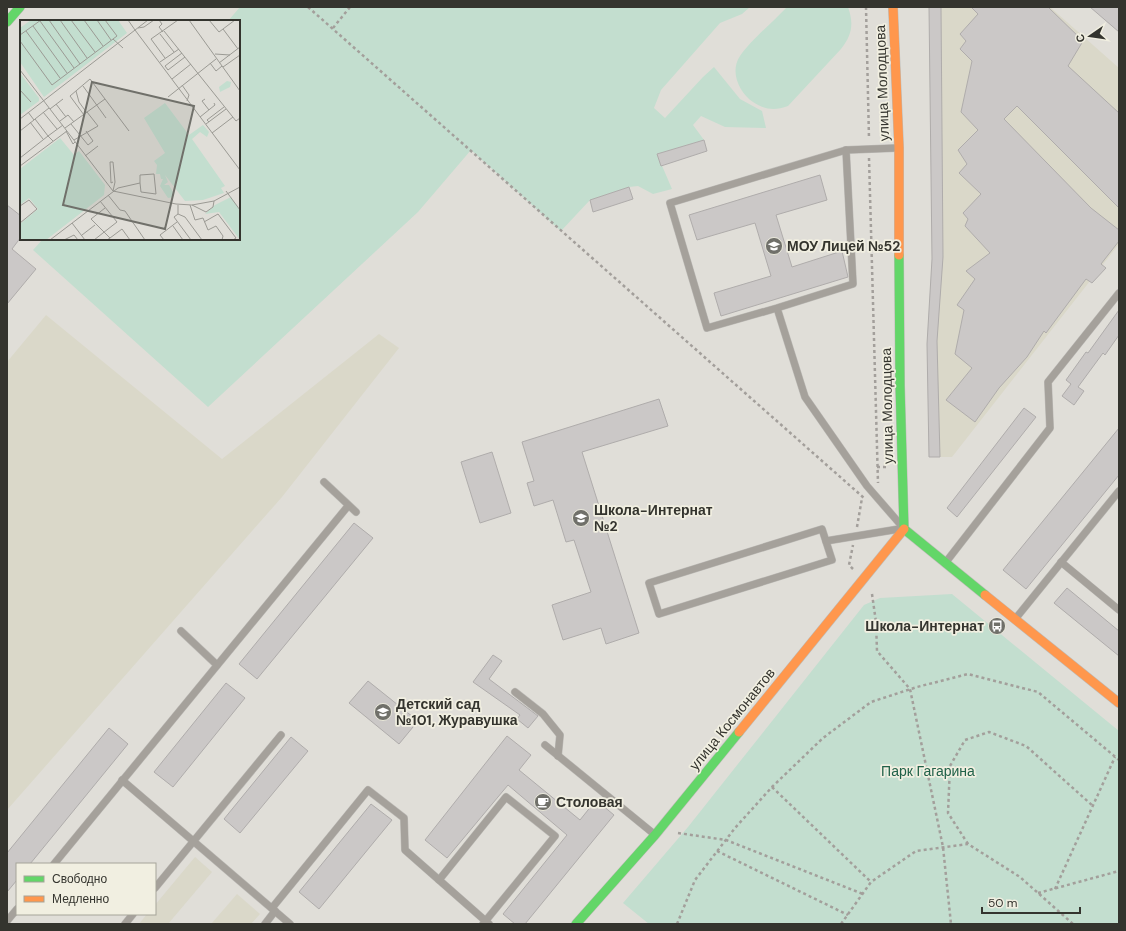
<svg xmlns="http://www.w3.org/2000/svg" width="1126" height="931" font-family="'DM Sans',sans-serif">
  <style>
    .built { fill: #dad8c9 }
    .green { fill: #c3decf }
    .building { fill: #cbc8c7; stroke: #afacab }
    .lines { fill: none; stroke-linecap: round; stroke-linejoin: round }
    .lane-casing { stroke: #bdbbb7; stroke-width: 8 }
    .fast-casing { stroke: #bdbbb7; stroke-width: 10 }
    .slow-casing { stroke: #bdbbb7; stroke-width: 10 }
    .path { stroke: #a39f9b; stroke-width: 2.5; stroke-dasharray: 3 3; stroke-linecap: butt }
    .lane { stroke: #a5a19b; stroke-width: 7 }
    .fast { stroke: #63d668; stroke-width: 9 }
    .slow { stroke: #ff974d; stroke-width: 9 }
    .labels { text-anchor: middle; stroke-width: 3.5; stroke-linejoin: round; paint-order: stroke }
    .street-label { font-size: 14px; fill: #34342e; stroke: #f1efe1 }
    .poi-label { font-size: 14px; font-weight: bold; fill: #34342e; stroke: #f1efe1; text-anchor: start }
    .park-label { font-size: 14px; fill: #206148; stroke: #f1efe1 }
    .inset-road { fill: none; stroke: #9b9a94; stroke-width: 1 }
    .view { fill: #70706a; fill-opacity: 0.15; stroke: #70706a; stroke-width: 2 }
    .inset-edge { fill: none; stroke: #34342e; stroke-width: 2 }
  </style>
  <rect width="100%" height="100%" fill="#e0ded8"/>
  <g class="built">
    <polygon points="929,7 1050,7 1119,68 1119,244 952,457 929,457 927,344 932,259"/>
    <polygon points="46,315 222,459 379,334 399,348 282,497 7,810 7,362"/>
    <polygon points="195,857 212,872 168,924 139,924 147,914 155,914 155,905"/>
    <polygon points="237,894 260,914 251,924 211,924"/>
  </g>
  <g class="green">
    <polygon points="240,7 750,7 742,14 720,23 661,90 654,108 665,118 703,77 714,67 740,99 762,111 766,128 725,127 701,116 693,125 704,140 657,154 672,189 653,194 638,186 629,187 590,200 561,231 471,150 418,212 208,407 33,250 43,239 239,239 239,21 228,21"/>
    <path d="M787,7h61c6,17 4,28 -7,42l-53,57c-13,5 -23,4 -35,-4 -13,-9 -24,-30 -13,-46 11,-16 33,-34 47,-49z"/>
    <polygon points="952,594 1119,731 1119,924 649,924 623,903 688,827 864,605 880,598"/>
  </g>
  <g class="building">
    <polygon points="929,7 941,7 943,257 937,341 940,457 929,457 927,344 932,259"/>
    <polygon points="971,7 1048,7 1083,41 1068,66 1119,113 1119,208 1017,106 1004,119 1091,208 1119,230 1119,241 1101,264 1106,268 1092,283 1086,279 1046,333 1044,331 1027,357 999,388 975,422 946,400 972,368 955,354 964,310 957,305 975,279 966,271 990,253 965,226 968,219 963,213 981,194 959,173 967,164 958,150 978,130 961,112 972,61 960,49 966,41 960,34 978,14"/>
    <polygon points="1090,7 1119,7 1119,32"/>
    <polygon points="704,140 707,151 661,166 657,154"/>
    <polygon points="820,175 827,200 776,215 792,267 842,251 848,277 721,316 714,293 771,276 755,223 697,240 689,215"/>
    <polygon points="629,187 633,199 593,212 590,200"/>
    <polygon points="7,205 21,216 21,237 12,249 36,269 7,304"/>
    <polygon points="1119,310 1119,335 1105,355 1103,353 1078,387 1084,391 1074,405 1062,396 1071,384 1066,380 1086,352 1088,353"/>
    <polygon points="659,399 668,426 582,452 639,633 606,644 601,628 563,640 552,605 591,592 574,540 566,542 553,500 534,506 527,483 534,481 522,442"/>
    <polygon points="1024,408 1036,417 957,517 947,508"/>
    <polygon points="1119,428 1119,475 1026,589 1003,570"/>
    <polygon points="492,452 511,513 480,523 461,462"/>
    <polygon points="354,523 373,538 257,679 239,664"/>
    <polygon points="1067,588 1119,631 1119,656 1054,603"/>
    <polygon points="493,655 502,661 489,679 538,716 528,728 517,719 520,715 473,682"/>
    <polygon points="368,681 418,721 399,744 349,703"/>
    <polygon points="226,683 245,698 173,787 154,772"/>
    <polygon points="109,728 128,744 30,864 17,864 17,880 7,892 7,853"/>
    <polygon points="507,736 531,755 519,770 580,820 596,800 614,815 525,924 515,924 503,914 567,835 508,785 447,858 425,840"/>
    <polygon points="291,737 308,751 240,833 224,819"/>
    <polygon points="371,804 392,820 319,909 299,892"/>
  </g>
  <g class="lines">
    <g class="lane-casing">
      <g id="lane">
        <polyline points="846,150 897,148"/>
        <polyline points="777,308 707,328 670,203 846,150 853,284 777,308 805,397 867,486 900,524"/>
        <polyline points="324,482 356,512"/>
        <polygon points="822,529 832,560 659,614 649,583"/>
        <polyline points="826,541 899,529"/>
        <polyline points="946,562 1050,428 1048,382 1119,293"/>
        <polyline points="1061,562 1119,610"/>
        <polyline points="1016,618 1119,491"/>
        <polyline points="181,631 217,665"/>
        <polyline points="515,692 543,714 560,735 558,756"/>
        <polyline points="545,745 654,834"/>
        <polyline points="122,780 290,924"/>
        <polyline points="54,864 348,506"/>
        <polyline points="439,880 506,797 555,836 483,924"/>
        <polyline points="155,888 281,735"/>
        <polyline points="272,908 368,790 404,818 405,850 489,924"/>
        <polyline points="7,921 17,909"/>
        <polyline points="125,924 133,914"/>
        <polyline points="265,924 275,911"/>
      </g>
    </g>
    <g class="fast-casing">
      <g id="fast">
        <polyline points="7,22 20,7"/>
        <polyline points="899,255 900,385 904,529 985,595"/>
        <polyline points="576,924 655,835 739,732"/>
      </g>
    </g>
    <g class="slow-casing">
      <g id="slow">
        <polyline points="893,7 899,148 899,255"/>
        <polyline points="985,595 1119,703"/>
        <polyline points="739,732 904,529"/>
      </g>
    </g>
    <g class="path">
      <polyline points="308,7 864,498"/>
      <polyline points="866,7 869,139"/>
      <polyline points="333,28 350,7"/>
      <polyline points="869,158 878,483"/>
      <polyline points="877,467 887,467"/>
      <polyline points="857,527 862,498"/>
      <polyline points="853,569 849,565 853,545"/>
      <polyline points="872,594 876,622 877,651 910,689 943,847 951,924"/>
      <polyline points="772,787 871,882"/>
      <polyline points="678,833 726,840 863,894"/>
      <polyline points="968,844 948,813 950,766 965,740 989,732 1026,746 1093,806"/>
      <polyline points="717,851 848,915"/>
      <polyline points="1055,889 1115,757"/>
      <polyline points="1038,893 1119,871"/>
      <polyline points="677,924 695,880 735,828 772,787 823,738 871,702 917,687 968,674 1038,692 1119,760"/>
      <polyline points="841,924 871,882 916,851 968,844 1020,877 1073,924"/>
    </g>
    <use href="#lane" class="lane"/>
    <use href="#fast" class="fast"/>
    <use href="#slow" class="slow"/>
  </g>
  <defs>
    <g id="school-disc" transform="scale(0.9)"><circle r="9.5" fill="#70706a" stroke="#f1efe1"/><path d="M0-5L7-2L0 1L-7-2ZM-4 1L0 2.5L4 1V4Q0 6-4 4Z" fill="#fff"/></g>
    <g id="bus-disc" transform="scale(0.9)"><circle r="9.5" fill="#70706a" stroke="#f1efe1"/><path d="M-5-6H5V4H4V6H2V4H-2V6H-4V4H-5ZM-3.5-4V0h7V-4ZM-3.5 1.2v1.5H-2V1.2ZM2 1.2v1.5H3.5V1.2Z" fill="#fff"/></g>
    <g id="cafe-disc" transform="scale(0.9)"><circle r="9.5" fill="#70706a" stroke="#f1efe1"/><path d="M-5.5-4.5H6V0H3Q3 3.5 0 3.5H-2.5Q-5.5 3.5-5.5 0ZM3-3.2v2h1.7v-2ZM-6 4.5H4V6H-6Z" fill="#fff"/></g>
  </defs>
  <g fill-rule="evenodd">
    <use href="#school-disc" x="774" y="246"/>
    <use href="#school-disc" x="581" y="518"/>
    <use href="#bus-disc" x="997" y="626"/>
    <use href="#school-disc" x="383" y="712"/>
    <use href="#cafe-disc" x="543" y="802"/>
  </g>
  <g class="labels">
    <g class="street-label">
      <text transform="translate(882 83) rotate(-92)" y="5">улица Молодцова</text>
      <text transform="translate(887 406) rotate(-91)" y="5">улица Молодцова</text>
      <text transform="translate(732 719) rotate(-51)" y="5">улица Космонавтов</text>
    </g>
    <g class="poi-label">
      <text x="787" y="251">МОУ Лицей №52</text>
      <text x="594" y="515">Школа-Интернат<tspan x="594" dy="16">№2</tspan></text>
      <text x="984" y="631" text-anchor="end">Школа-Интернат</text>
      <text x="396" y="709">Детский сад<tspan x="396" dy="16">№101, Журавушка</tspan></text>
      <text x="556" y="807">Столовая</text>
    </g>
    <g class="park-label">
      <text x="928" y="776">Парк Гагарина</text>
    </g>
  </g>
  <g transform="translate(20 20)">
    <rect width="220" height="220" fill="#e0ded8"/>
    <path d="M11,0h87l9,13 -83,64 -24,-35v-34zM0,53l19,25v3l-19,14zM207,61l4,1 -1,5 -10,5 -1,-5zM145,83l24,32 14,-10 6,7 -2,5 -7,-5 -8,7 33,47 -4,2 3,5 -21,7 -18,1 -20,-26 3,7 -4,3h5l5,9 -1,3 -5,1 -8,-12 3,-7h-2l-1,-5h-4l1,-9 -3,-4 11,-8 -21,-35zM40,118l14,17 5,-4 26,34 -1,10 -58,45h-23l-3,-3v-13l18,-15 -9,-11 -9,7v-36zM211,177l9,13v30l-21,-28 -14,2 10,-9z" fill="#c3decf"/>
    <path class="inset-road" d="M29,0l31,44M40,0l27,38M51,0l24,32M64,0l19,26M77,0l14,20M108,0l7,10M139,0l3,4 -3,3 4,5M169,0l51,71M189,0l10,12 16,-12M20,1l34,47M13,6l34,47M118,8l6,-1 10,-7M203,9l15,20M115,10l105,140M6,11l34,47M144,11l72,90 4,-3M140,14l14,18M0,15l21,-15M93,19l10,9M0,21l32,44 65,-49 -12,-16M195,34l15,1M145,38l-14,-19 27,-19M140,42l19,-13M190,43l6,8 6,-5M199,43l21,-16M203,47l17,-12M0,50l93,121M148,50l-3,-4 17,-13M148,50l17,-13M152,59l19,-15M162,65l7,10 -2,6M63,66l23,32M0,70l11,12M56,71l3,11 8,11M148,77l48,-38M185,79l-3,2 7,9M36,84l10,13M30,89l13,-10M23,92l14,17M64,95l-14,-19 20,-17 39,52M180,97l15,-12 -1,-2M0,99l128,-99M15,99l14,-11M40,101l8,-6 6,7M10,102l13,17M189,102l-2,-2 17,-13M51,104l17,21 5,-4 -7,-10M186,104l20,-15M45,108l40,-29M0,111l14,-11 -6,-8M46,111l7,13 2,-2M192,113l21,-16M54,120l24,-14 -11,-14M33,121l-5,-5 15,-11M65,136l13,-10M0,138l28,-22 -13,-17 -1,1M0,146l47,-35M93,171l63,13 16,1 22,-4 26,-14M93,171l2,-9 -2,-20h-3l1,21 2,-1M206,171l14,19M88,175l12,15 5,1 20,29M158,185v9l7,3 17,23M170,185l5,15 8,-2 5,12 8,-4 7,10 -1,4M172,185l14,7 7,-5 1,-6M0,186l9,-6 8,9 -17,14M85,188l-14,11 19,19 -3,2M158,194l-4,3 17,23M184,202l14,-8 18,24 -3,2M52,203l13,17M153,206l10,14M62,215l13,-10M90,218l12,-9 8,11M30,220l68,-52 22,-5 1,9 15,2 -2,-20 -14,1v8M44,220l10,-5 4,5M74,220l23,-18 -17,-21M144,220l-4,-5 17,-13"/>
    <path class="view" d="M72,62l102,24 -29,123 -102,-24z"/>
    <rect width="220" height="220" class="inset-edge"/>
  </g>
  <rect width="1126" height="931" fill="none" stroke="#34342e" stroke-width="16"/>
  <rect x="16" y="863" width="140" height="52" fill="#f1efe1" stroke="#a5a499"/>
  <rect x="24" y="876" width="20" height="6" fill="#63d668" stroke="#a5a499"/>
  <text x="52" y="883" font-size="12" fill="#34342e">Свободно</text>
  <rect x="24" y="896" width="20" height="6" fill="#ff974d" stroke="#a5a499"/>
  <text x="52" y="903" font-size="12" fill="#34342e">Медленно</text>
  <g transform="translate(1090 36) rotate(257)" stroke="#f1efe1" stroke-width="3" paint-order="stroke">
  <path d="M0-3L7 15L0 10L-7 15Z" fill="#34342e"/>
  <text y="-6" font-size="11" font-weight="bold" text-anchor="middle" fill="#34342e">С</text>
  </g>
  <path d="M982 907v6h98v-6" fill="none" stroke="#34342e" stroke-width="2"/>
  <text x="988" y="907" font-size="12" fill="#34342e" stroke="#f1efe1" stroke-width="3" paint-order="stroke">50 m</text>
</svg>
